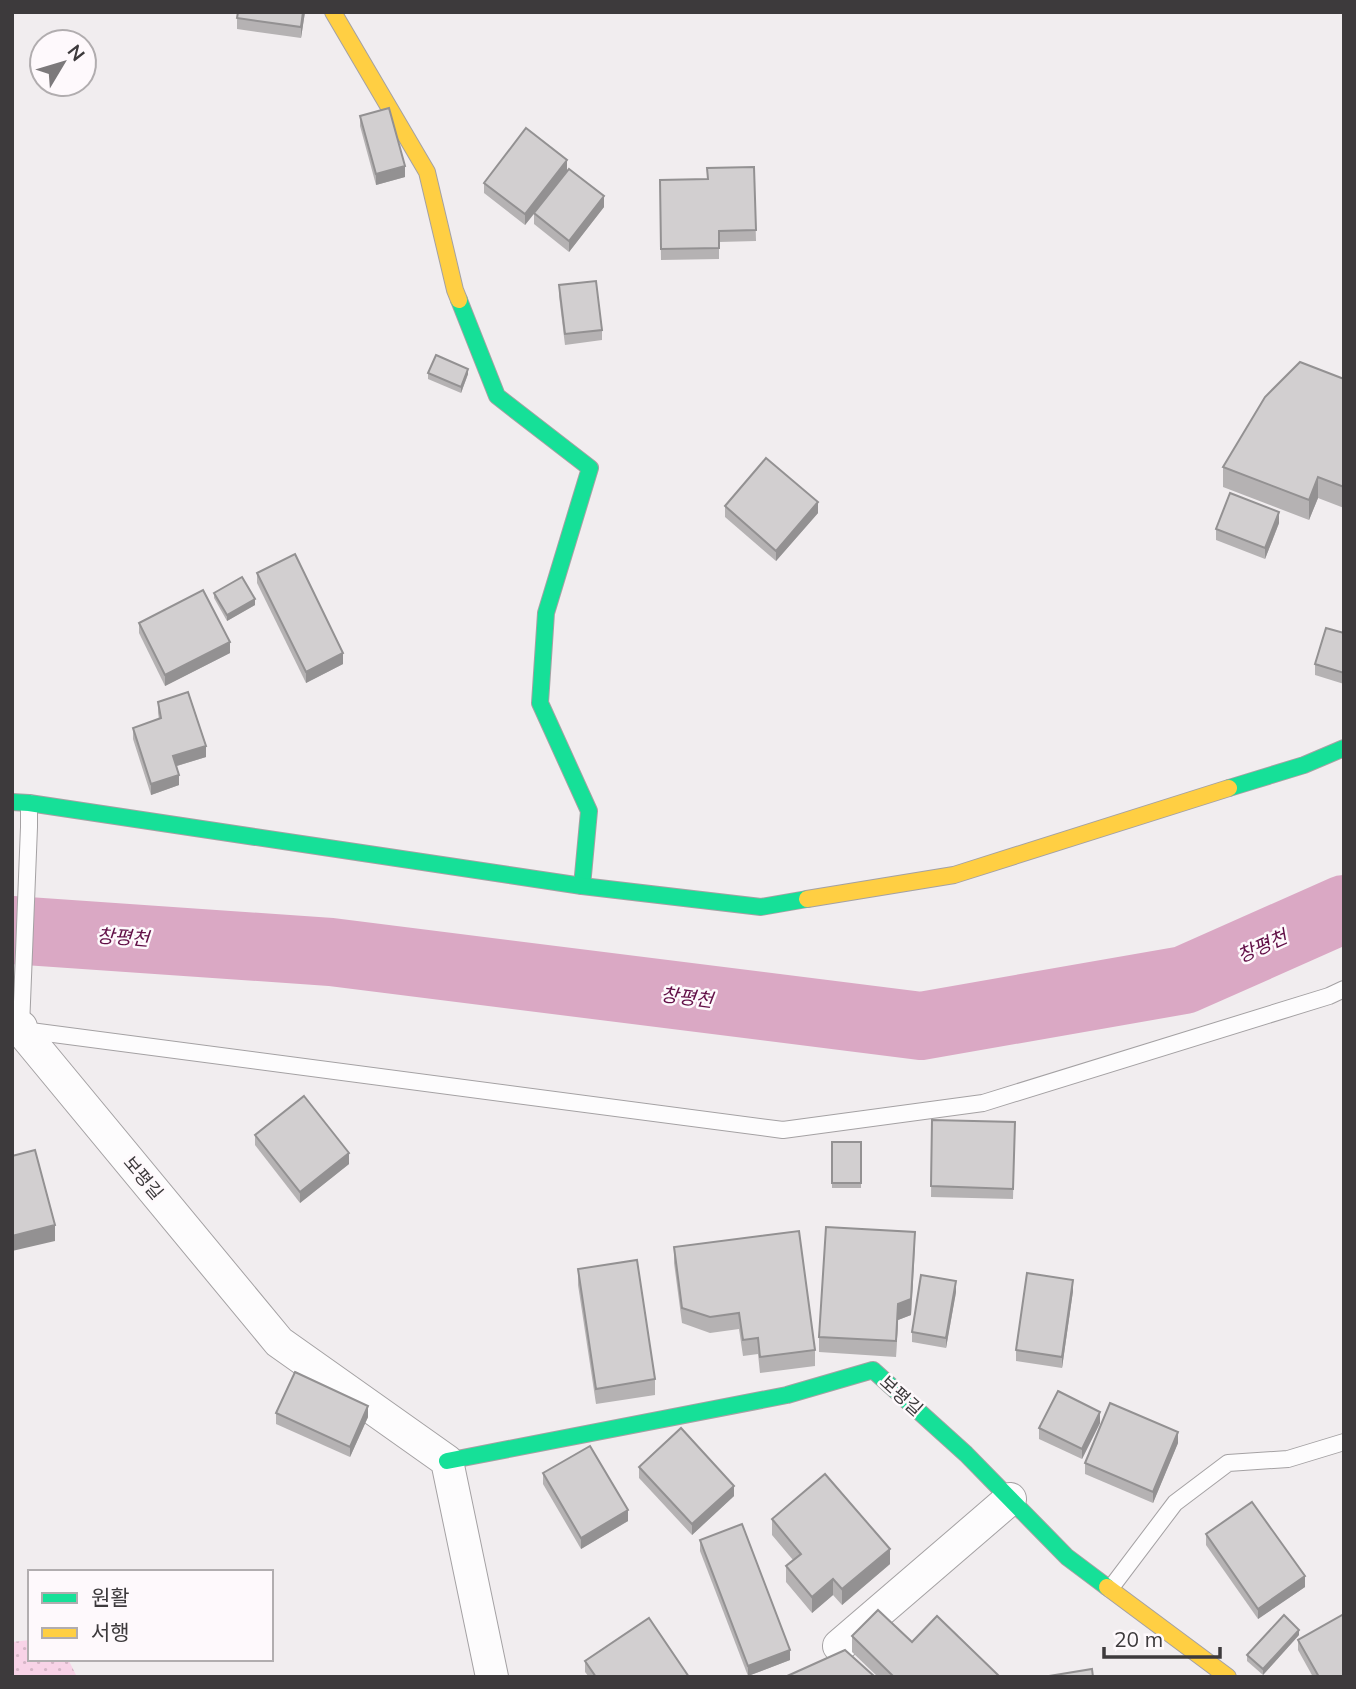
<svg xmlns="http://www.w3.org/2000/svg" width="1356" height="1689" font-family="Mulish,'Noto Sans KR',sans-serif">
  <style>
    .grass { fill: url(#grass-dots) }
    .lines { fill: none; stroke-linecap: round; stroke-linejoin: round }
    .river { stroke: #daa8c4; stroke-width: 68 }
    .lane-casing { stroke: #a4a1a3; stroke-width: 18 }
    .street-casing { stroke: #a4a1a3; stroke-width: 34 }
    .fast-casing { stroke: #a4a1a3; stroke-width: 18 }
    .slow-casing { stroke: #a4a1a3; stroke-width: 18 }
    .lane { stroke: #fdfcfd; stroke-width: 16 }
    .street { stroke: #fdfcfd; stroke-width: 32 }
    .fast { stroke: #16e098; stroke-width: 16 }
    .slow { stroke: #ffcf43; stroke-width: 16 }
    .wall { fill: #b5b2b3 }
    .shaded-wall { fill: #939192 }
    .building { fill: #d2cfd0; stroke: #939192; stroke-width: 2 }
    .labels { text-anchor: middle; stroke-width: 5; stroke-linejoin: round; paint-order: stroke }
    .street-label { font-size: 18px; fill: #3d3a3c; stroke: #fef9fc }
    .water-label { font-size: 19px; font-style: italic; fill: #610e46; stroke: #fef9fc }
  </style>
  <defs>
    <pattern id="grass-dots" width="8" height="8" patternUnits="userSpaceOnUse" patternTransform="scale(1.75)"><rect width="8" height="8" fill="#f8d3e7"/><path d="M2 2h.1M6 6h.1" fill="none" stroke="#d6b6c7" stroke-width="1.8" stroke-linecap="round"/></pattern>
  </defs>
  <rect width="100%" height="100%" fill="#f1edef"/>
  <polygon class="grass" points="30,1640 30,1659 68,1659 77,1677 12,1677 12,1642"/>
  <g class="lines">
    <polyline class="river" points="12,930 331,952 921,1026 1184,980 1344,909"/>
    <g class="lane-casing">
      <g id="lane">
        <polyline points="21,1027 29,827 29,803"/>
        <polyline points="23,1030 783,1130 983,1103 1329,996 1344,989"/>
        <polyline points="1110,1589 1175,1503 1228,1463 1288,1459 1344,1442"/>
      </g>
    </g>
    <g class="street-casing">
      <g id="street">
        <polyline points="21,1027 21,1030 279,1342 447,1461 492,1677"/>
        <polyline points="839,1646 1010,1499"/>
      </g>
    </g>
    <g class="fast-casing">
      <g id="fast">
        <polyline points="459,300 497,396 590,468 546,613 540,703 589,811 582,886"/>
        <polyline points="1229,788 1304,765 1344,748"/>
        <polyline points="12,802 29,803 582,886 761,907 807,899"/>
        <polyline points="447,1461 787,1395 873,1370 966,1454 1067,1557 1107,1587"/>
      </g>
    </g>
    <g class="slow-casing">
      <g id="slow">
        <polyline points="333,12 427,172 455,290 459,300"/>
        <polyline points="807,899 954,875 1229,788"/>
        <polyline points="1107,1587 1228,1677"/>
      </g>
    </g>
    <use href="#lane" class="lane"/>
    <use href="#street" class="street"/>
    <use href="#fast" class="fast"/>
    <use href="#slow" class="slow"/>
  </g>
  <g class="wall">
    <polygon points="305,12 301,38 237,29 237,18"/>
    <polygon points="360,116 405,177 376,185 360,126"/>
    <polygon points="754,167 756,241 719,242 719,259 661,260 660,180 707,179 707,168"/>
    <polygon points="567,171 551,191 604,207 569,252 534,224 534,214 525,225 484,193 484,183"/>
    <polygon points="559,285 602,330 602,340 565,345 559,296"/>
    <polygon points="428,373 468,374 461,393 428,379"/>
    <polygon points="1344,379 1344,508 1318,498 1309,520 1223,487 1223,467"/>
    <polygon points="725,506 818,513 776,561 725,517"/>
    <polygon points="1279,523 1265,559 1216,540 1216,529"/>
    <polygon points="257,573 343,664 306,683 257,583"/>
    <polygon points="214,593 255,605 227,621 214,598"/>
    <polygon points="139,623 230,653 165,686 139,633"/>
    <polygon points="1344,633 1344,684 1315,675 1315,664"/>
    <polygon points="158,702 206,757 177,766 179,785 151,795 133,739 133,728 159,719 158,713"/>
    <polygon points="932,1120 1015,1122 1013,1199 931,1197"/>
    <polygon points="255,1135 349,1164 300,1203 255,1145"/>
    <rect x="832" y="1142" width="29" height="46"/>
    <polygon points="674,1247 815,1350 815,1366 760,1373 758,1354 743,1356 739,1329 710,1333 682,1323 674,1263"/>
    <polygon points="915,1248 911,1315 898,1320 896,1357 819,1352 819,1337"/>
    <polygon points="578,1269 655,1379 655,1395 596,1404 578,1285"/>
    <polygon points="1073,1291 1062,1368 1016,1361 1016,1350"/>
    <polygon points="956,1292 946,1348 912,1342 912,1332"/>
    <polygon points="276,1413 368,1417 350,1457 276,1424"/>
    <polygon points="1100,1423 1082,1459 1039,1439 1039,1428"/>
    <polygon points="1178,1443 1153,1503 1085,1474 1085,1463"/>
    <polygon points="639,1467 734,1496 692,1535 639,1478"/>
    <polygon points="543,1473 628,1521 581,1549 543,1484"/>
    <polygon points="772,1519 890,1564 842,1605 833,1595 812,1613 786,1582 786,1566 793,1560 772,1535"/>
    <polygon points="1206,1534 1305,1587 1258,1619 1206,1545"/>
    <polygon points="700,1540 790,1660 748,1676 700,1551"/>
    <polygon points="1299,1635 1263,1675 1247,1661 1247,1655"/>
    <polygon points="852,1636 912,1642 998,1677 878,1677 852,1652"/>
    <polygon points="1298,1640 1344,1677 1313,1677 1298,1650"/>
    <polygon points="585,1661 689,1677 589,1677 585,1672"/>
  </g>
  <g class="shaded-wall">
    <polygon points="303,12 305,12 301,38 301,27"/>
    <polygon points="567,160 567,171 525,225 525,214"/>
    <polygon points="405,166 405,177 376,185 376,174"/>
    <polygon points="604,196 604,207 569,252 569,241"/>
    <polygon points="468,369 468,374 461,393 461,387"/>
    <polygon points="1318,477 1318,498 1309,520 1309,500"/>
    <polygon points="818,502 818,513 776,561 776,551"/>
    <polygon points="1279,512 1279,523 1265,559 1265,548"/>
    <polygon points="255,599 255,605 227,621 227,615"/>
    <polygon points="230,642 230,653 165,686 165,675"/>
    <polygon points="343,653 343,664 306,683 306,672"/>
    <polygon points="206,746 206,757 173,767 173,756"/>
    <polygon points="179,775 179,785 151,795 151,784"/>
    <polygon points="349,1153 349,1164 300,1203 300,1192"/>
    <polygon points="55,1225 55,1241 12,1251 12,1236"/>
    <polygon points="915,1232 911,1315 898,1320 896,1357 898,1304"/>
    <polygon points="1073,1280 1073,1291 1062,1368 1062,1357"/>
    <polygon points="956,1281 956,1292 946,1348 946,1338"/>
    <polygon points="368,1406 368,1417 350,1457 350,1447"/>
    <polygon points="1100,1412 1100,1423 1082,1459 1082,1449"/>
    <polygon points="1178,1432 1178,1443 1153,1503 1153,1492"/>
    <polygon points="734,1486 734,1496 692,1535 692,1524"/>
    <polygon points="628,1510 628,1521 581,1549 581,1538"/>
    <polygon points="890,1549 890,1564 842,1605 842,1589"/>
    <polygon points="1305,1576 1305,1587 1258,1619 1258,1609"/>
    <polygon points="833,1579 833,1595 812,1613 812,1597"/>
    <polygon points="1299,1630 1299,1635 1263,1675 1263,1669"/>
    <polygon points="790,1650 790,1660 748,1676 748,1666"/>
  </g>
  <g class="building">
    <polygon points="238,12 303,12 301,27 237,18"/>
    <polygon points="389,108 405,166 376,174 360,116"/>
    <polygon points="526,128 567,160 525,214 484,183"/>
    <polygon points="754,167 756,230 719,231 719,248 661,249 660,180 708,179 707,168"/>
    <polygon points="569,169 604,196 569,241 534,213"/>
    <polygon points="596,281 602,330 565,334 559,285"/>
    <polygon points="436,355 468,369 461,387 428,373"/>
    <polygon points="1300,362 1344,379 1344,487 1318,477 1309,500 1223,467 1265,397"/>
    <polygon points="766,458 818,502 776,551 725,506"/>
    <polygon points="1230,493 1279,512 1265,548 1216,529"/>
    <polygon points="295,554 343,653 306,672 257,573"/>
    <polygon points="242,577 255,599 227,615 214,593"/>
    <polygon points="203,590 230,642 165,675 139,623"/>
    <polygon points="1326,628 1344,633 1344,673 1315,664"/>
    <polygon points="188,692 206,746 173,756 179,775 151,784 133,728 161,718 158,702"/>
    <polygon points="304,1096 349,1153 300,1192 255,1135"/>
    <polygon points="932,1120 1015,1122 1013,1189 931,1186"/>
    <rect x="832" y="1142" width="29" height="41"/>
    <polygon points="35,1150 55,1225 12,1236 12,1156"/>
    <polygon points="826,1227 915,1232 911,1299 898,1304 896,1341 819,1337"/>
    <polygon points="799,1231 815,1350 760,1357 758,1338 743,1340 739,1313 710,1317 682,1308 674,1247"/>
    <polygon points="637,1260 655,1379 596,1389 578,1269"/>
    <polygon points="1027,1273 1073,1280 1062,1357 1016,1350"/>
    <polygon points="921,1275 956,1281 946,1338 912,1332"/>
    <polygon points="295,1372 368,1406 350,1447 276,1413"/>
    <polygon points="1058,1391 1100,1412 1082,1449 1039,1428"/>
    <polygon points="1110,1403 1178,1432 1153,1492 1085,1463"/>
    <polygon points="681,1428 734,1486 692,1524 639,1467"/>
    <polygon points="590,1446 628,1510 581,1538 543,1473"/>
    <polygon points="825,1474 890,1549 842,1589 833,1579 812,1597 786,1566 801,1554 772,1519"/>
    <polygon points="1252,1502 1305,1576 1258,1609 1206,1534"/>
    <polygon points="742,1524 790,1650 748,1666 700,1540"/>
    <polygon points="878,1610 912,1642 937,1616 998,1675 996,1677 894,1677 852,1636"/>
    <polygon points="1344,1614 1344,1677 1319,1677 1298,1640"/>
    <polygon points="1284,1615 1299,1630 1263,1669 1247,1655"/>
    <polygon points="649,1618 689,1677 596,1677 585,1661"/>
    <polygon points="845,1650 875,1677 785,1677"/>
    <polygon points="1092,1669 1093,1677 1043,1677"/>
  </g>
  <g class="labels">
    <g class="street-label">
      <text transform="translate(143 1178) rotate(50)" y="6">보평길</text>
      <text transform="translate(901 1396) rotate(42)" y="6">보평길</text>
    </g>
    <g class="water-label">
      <text transform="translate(123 937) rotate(4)" y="7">창평천</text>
      <text transform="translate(1262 946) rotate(-24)" y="7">창평천</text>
      <text transform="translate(687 997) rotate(7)" y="7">창평천</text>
    </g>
  </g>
  <rect width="1356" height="1689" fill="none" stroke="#3d3a3c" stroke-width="28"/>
  <rect x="28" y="1570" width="245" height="91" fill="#fef9fc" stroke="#b1adaf" stroke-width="2"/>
  <rect x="42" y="1593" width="35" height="10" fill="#16e098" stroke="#b1adaf" stroke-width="2"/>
  <text x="91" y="1605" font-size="21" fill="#3d3a3c">원활</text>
  <rect x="42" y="1628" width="35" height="10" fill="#ffcf43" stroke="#b1adaf" stroke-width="2"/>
  <text x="91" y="1640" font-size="21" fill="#3d3a3c">서행</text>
  <g transform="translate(63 63) rotate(52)"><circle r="33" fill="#fef9fc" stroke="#b1adaf" stroke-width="2"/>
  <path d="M0-5L12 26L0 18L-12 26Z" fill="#7c797b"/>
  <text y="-10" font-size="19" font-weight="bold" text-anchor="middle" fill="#3d3a3c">N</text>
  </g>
  <path d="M1104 1647v10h116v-10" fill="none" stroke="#3d3a3c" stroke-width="3.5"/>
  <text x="1114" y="1647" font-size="21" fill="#3d3a3c" stroke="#fef9fc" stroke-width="5" paint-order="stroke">20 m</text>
</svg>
